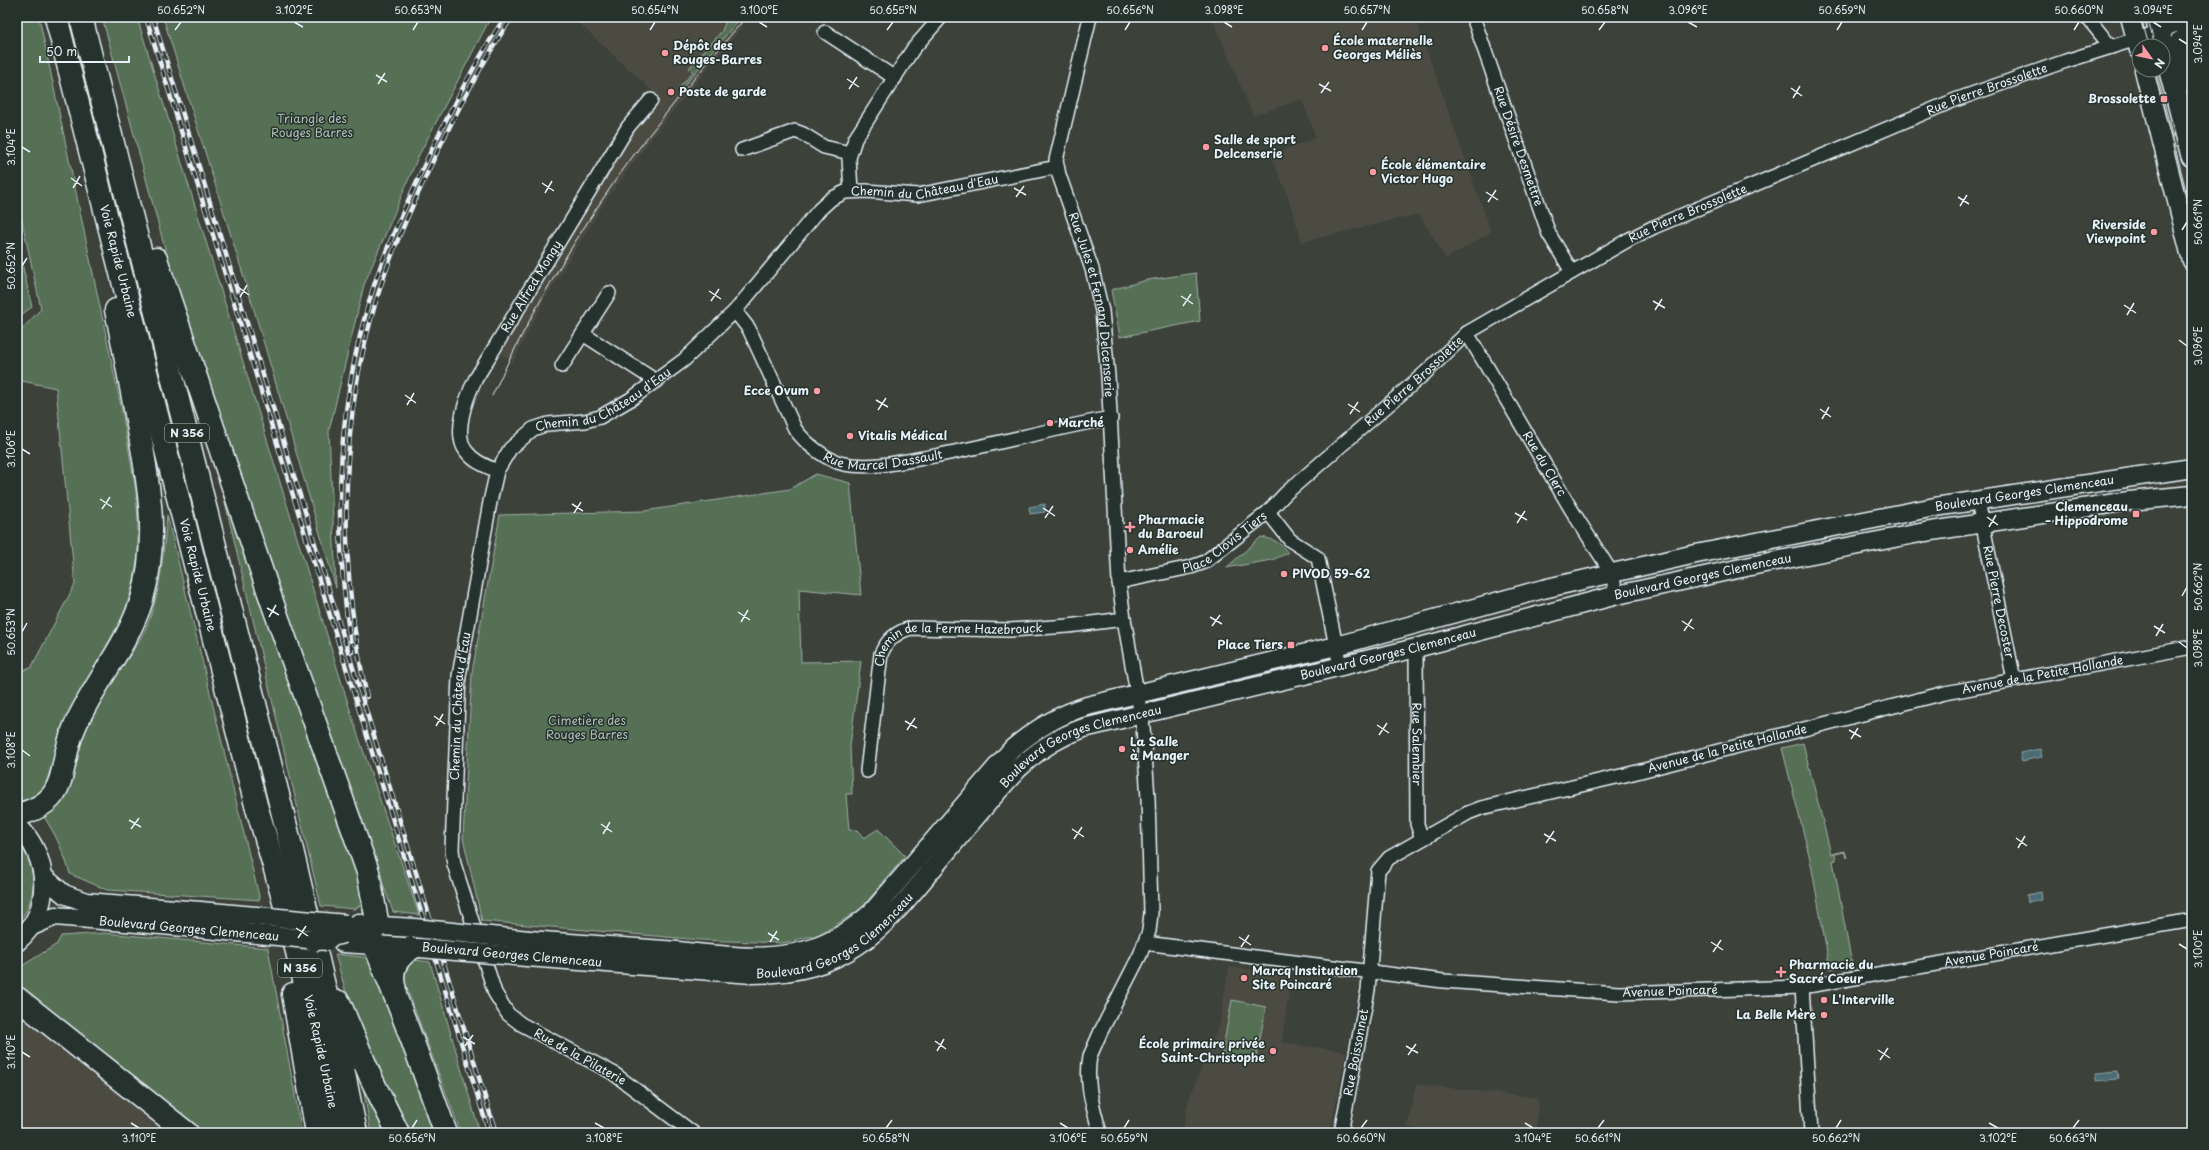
<svg xmlns="http://www.w3.org/2000/svg" width="2209" height="1150" font-family="'Playpen Sans',sans-serif">
  <style>
    .built { fill: #4b4b43 }
    .green { fill: #577056; stroke: #a0b0a7 }
    .water { fill: #4c6c73; stroke: #8aa1a8 }
    .lines { fill: none; stroke-linecap: round; stroke-linejoin: round }
    .street-casing { stroke: #e8f1f8; stroke-width: 16 }
    .secondary-casing { stroke: #e8f1f8; stroke-width: 21 }
    .primary-casing { stroke: #e8f1f8; stroke-width: 24 }
    .highway-casing { stroke: #e8f1f8; stroke-width: 25 }
    .street { stroke: #26332d; stroke-width: 13 }
    .secondary { stroke: #26332d; stroke-width: 18 }
    .primary { stroke: #26332d; stroke-width: 21 }
    .highway { stroke: #26332d; stroke-width: 22 }
    .tram { stroke: #e8f1f8; stroke-width: 1 }
    .rail-casing { stroke: #e8f1f8; stroke-width: 4.5 }
    .rail { stroke: #26332d; stroke-width: 3; stroke-dasharray: 9; stroke-linecap: butt }
    .secondary-bridge-casing { stroke: #e8f1f8; stroke-width: 21; stroke-linecap: butt }
    .highway-bridge-casing { stroke: #e8f1f8; stroke-width: 25; stroke-linecap: butt }
    .secondary-bridge { stroke: #26332d; stroke-width: 18 }
    .highway-bridge { stroke: #26332d; stroke-width: 22 }
    .ticks { fill: none; stroke: #e8f1f8; stroke-width: 1.5 }
    .poi-dot { fill: #ff9aa2; stroke: #26332d; stroke-width: 1.5 }
    .labels { text-anchor: middle; stroke-width: 3; stroke-linejoin: round; paint-order: stroke }
    .shield { fill: #26332d; stroke: #aeb8bb; stroke-width: 1 }
    .shield-label { font-size: 11px; font-weight: bold; fill: #e8f1f8 }
    .poi-label { font-size: 12px; font-weight: bold; fill: #e8f1f8; stroke: #26332d; text-anchor: start }
    .street-label { font-size: 12px; fill: #e8f1f8; stroke: #26332d }
    .park-label { font-size: 12px; fill: #aebdb7; stroke: #26332d }
    .neatline { fill: none; stroke: #e8f1f8; stroke-width: 1.5 }
    .ticks-label { font-size: 10px; text-anchor: middle; fill: #e8f1f8 }
  </style>
  <rect width="100%" height="100%" fill="#3c413a"/>
  <filter id="ink" filterUnits="userSpaceOnUse"><feTurbulence type="fractalNoise" baseFrequency=".025" numOctaves="2"/><feDisplacementMap in="SourceGraphic" scale="8" xChannelSelector="R" yChannelSelector="G"/><feConvolveMatrix kernelMatrix="1 2 1 2 8 2 1 2 1" color-interpolation-filters="sRGB"/></filter>
  <g filter="url(#ink)">
    <g class="built">
      <polygon points="572,17 750,17 663,123 606,200 545,299 513,362 500,353 635,128 661,99"/>
      <polygon points="1212,17 1415,17 1491,232 1446,259 1419,214 1302,242 1285,188 1270,155 1316,138 1302,99 1253,116"/>
      <polygon points="1229,967 1291,975 1282,1042 1346,1052 1330,1133 1203,1133 1183,1128 1189,1099 1220,1022"/>
      <polygon points="17,1013 147,1116 167,1133 17,1133"/>
      <polygon points="1416,1084 1538,1098 1537,1133 1426,1133 1426,1131 1407,1127"/>
    </g>
    <g class="green">
      <polygon points="17,17 39,17 122,411 136,491 138,521 138,557 132,589 123,616 82,690 56,774 39,798 22,801 17,798 17,672 31,668 75,584 56,388 17,380 17,334 41,309 17,198"/>
      <polygon points="102,17 137,17 355,726 419,915 393,912 222,437 177,293"/>
      <polygon points="163,17 491,17 418,157 364,285 329,431 336,588 255,313"/>
      <polygon points="731,17 741,17 680,91 678,89 693,72 689,68 722,31 725,23"/>
      <polygon points="17,241 32,307 17,318"/>
      <polygon points="1196,273 1200,321 1120,337 1111,290 1147,280"/>
      <polygon points="214,456 361,877 363,903 355,909 321,906"/>
      <polygon points="816,474 850,483 861,595 799,589 801,662 861,661 850,746 852,794 846,794 849,830 857,830 864,838 878,829 905,856 861,909 821,934 783,943 701,940 482,921 463,838 472,672 500,515 644,511 790,489"/>
      <path d="M167,515l93,385 -153,-10 -37,-16c-6,-21 -14,-39 -26,-57 8,-7 17,-14 23,-23 9,-16 6,-40 12,-57 11,-35 46,-69 64,-103 18,-36 20,-79 24,-119z"/>
      <path d="M1261,537c13,2 19,5 27,16l-16,7 -46,8z"/>
      <polygon points="1803,743 1831,854 1845,851 1847,858 1844,852 1835,854 1836,860 1833,861 1852,965 1830,969 1810,859 1782,748"/>
      <path d="M17,837c20,30 23,58 0,88z"/>
      <polygon points="105,933 268,948 302,1133 201,1133 17,986 17,969 57,944 61,936"/>
      <polygon points="335,954 372,958 434,1133 409,1133 370,1059 351,1010"/>
      <polygon points="415,960 430,962 480,1133 461,1133 404,981 404,969"/>
      <polygon points="1232,1000 1266,1007 1255,1064 1221,1058"/>
      <polygon points="362,1081 389,1133 371,1133"/>
    </g>
    <g class="water">
      <polygon points="1045,504 1045,512 1030,514 1029,507"/>
      <polygon points="2040,749 2042,757 2022,761 2020,753"/>
      <polygon points="2041,892 2042,900 2028,903 2027,895"/>
      <polygon points="2118,1071 2119,1078 2096,1080 2096,1073"/>
    </g>
    <g class="lines">
      <g class="street-casing">
        <g id="street">
          <path id="s1" d="M1090,17l-34,143 3,15 33,94 10,42 6,65 11,206 5,37 19,108 5,71 3,115 -2,18 -9,24 -39,76 -11,25c-5,27 3,51 10,77"/>
          <path id="s2" d="M1473,17l76,217 23,38"/>
          <polyline points="2087,17 2111,47"/>
          <polyline points="825,32 895,78"/>
          <polyline points="742,150 795,131 803,134 824,147 850,153"/>
          <polyline points="851,191 849,158 855,139 913,49 941,17"/>
          <path id="s3" d="M735,311l14,18 46,100c11,15 31,31 49,35 28,5 58,-2 85,-7 61,-11 121,-28 182,-39"/>
          <path id="s4" d="M1467,333l104,176 40,63 6,23"/>
          <polyline points="583,334 656,381"/>
          <polyline points="562,366 609,293"/>
          <path id="s5" d="M497,471c-11,-5 -23,-9 -31,-20 -13,-17 0,-53 9,-71l153,-253 23,-27"/>
          <path id="s6" d="M1978,501l36,179"/>
          <polyline points="1268,512 1290,540 1318,558 1340,666"/>
          <path id="s7" d="M1119,582l72,-15 14,-5 63,-50 18,-19 139,-120 42,-40 161,-93 26,-13 301,-127 111,-39 93,-29 32,-13"/>
          <path id="s8" d="M1416,648l1,176 5,15"/>
          <path id="s9" d="M867,771l14,-117c6,-14 16,-23 31,-26l98,2 58,-4 56,-7"/>
          <path id="s10" d="M1145,943l298,38 176,12 183,-6 390,-67"/>
          <polyline points="1802,987 1811,1133"/>
          <path id="s11" d="M693,1133l-80,-60 -92,-49 -13,-10 -13,-21 -41,-129 -2,-14 7,-174 31,-174 7,-31 13,-22 23,-20 15,-5 37,-3 15,-4 31,-18 53,-39 51,-49 84,-101 12,-11 14,-7 21,-1 52,4 139,-28"/>
          <path id="s12" d="M1341,1133l27,-143 10,-119 11,-13 79,-45 13,-5 144,-33 320,-82 247,-46"/>
        </g>
      </g>
      <g class="secondary-casing">
        <g id="secondary">
          <polyline points="2130,17 2139,50"/>
          <polyline points="2144,70 2192,261"/>
          <path d="M17,825c34,32 36,86 0,117"/>
          <polyline points="44,877 64,894 86,902 200,911"/>
          <polyline points="365,925 414,928"/>
          <polyline points="32,926 55,916 196,928"/>
          <path id="s13" d="M529,940c49,4 99,7 148,11 43,4 88,11 130,-1 25,-7 46,-21 65,-38l140,-163c23,-20 46,-34 75,-43l249,-60 207,-57 148,-34 244,-48 257,-39"/>
          <polyline points="343,943 419,948"/>
          <path id="s14" d="M527,957l225,17c93,0 127,-40 182,-107 28,-33 54,-66 83,-97 20,-20 41,-33 67,-42l332,-80 201,-53 143,-31 165,-32 204,-31 63,-6"/>
        </g>
      </g>
      <g class="primary-casing">
        <g id="primary">
          <polyline points="2156,17 2192,156"/>
          <polyline points="2184,17 2192,50"/>
          <polyline points="2181,42 2192,83"/>
        </g>
      </g>
      <g class="highway-casing">
        <g id="highway">
          <path id="s15" d="M56,17l200,788c33,107 60,218 82,328"/>
          <polyline points="81,17 292,850 339,1049 356,1133"/>
          <polyline points="156,259 271,599 368,872 378,926"/>
          <path d="M17,815c56,-14 39,-47 58,-89 19,-43 53,-81 67,-127 17,-59 7,-115 -4,-174 -7,-38 -14,-77 -22,-115"/>
          <path d="M359,925c16,14 22,37 30,56 21,50 38,101 57,152"/>
          <path d="M395,990c-6,-20 2,-34 19,-43"/>
          <polyline points="293,994 317,1133"/>
          <polyline points="17,998 187,1133"/>
          <polyline points="339,1002 371,1078 398,1133"/>
        </g>
      </g>
      <use href="#street" class="street"/>
      <use href="#secondary" class="secondary"/>
      <use href="#primary" class="primary"/>
      <use href="#highway" class="highway"/>
      <g class="tram">
        <polyline points="2141,17 2149,46"/>
        <polyline points="2147,17 2155,46"/>
        <polyline points="2156,70 2192,215"/>
        <path d="M492,396c35,-76 77,-149 125,-218 40,-56 85,-109 129,-161"/>
      </g>
      <g class="rail-casing">
        <g id="rail">
          <polyline points="146,17 489,1133"/>
          <polyline points="153,17 496,1133"/>
          <path d="M352,652c-19,-117 -17,-236 17,-350 13,-47 34,-90 54,-134 24,-52 50,-103 82,-151"/>
          <path d="M367,697c-27,-120 -29,-260 4,-378 14,-54 37,-104 60,-154 24,-51 50,-101 81,-148"/>
        </g>
      </g>
      <use href="#rail" class="rail"/>
      <g class="secondary-bridge-casing">
        <g id="secondary-bridge">
          <polyline points="200,911 346,924"/>
          <polyline points="196,928 327,941"/>
          <polyline points="414,928 529,940"/>
          <polyline points="419,948 527,957"/>
        </g>
      </g>
      <g class="highway-bridge-casing">
        <polyline id="highway-bridge" points="314,940 343,932"/>
      </g>
      <use href="#secondary-bridge" class="secondary-bridge"/>
      <use href="#highway-bridge" class="highway-bridge"/>
    </g>
  </g>
  <path class="ticks" d="M294,22l9,5M759,22l8,5M1224,22l8,5M1688,22l9,5M2153,22l8,5M175,30l6,-8M413,30l5,-8M650,30l5,-8M887,30l6,-8M1125,30l5,-8M1362,30l5,-8M1599,30l6,-8M1837,30l5,-8M2074,30l5,-8M2179,39l8,5M376,75l11,7M847,79l12,8M378,84l7,-11M1319,84l12,7M1791,88l11,8M849,89l8,-12M1321,93l8,-11M1793,98l7,-12M22,147l8,5M71,178l11,8M542,183l12,8M73,188l7,-12M1014,188l12,7M1486,192l12,8M545,193l7,-12M1016,197l8,-11M1958,197l11,7M1488,202l8,-12M1960,206l7,-11M2182,230l5,-8M22,266l5,-8M238,287l11,8M709,291l12,8M1181,296l12,8M240,297l7,-12M711,301l8,-12M1653,301l12,7M2124,305l12,8M1183,306l8,-12M1655,310l7,-11M2127,315l7,-12M2179,340l8,6M405,395l11,8M876,400l12,7M1348,404l12,8M407,405l7,-12M1820,409l11,8M878,410l8,-12M1350,414l8,-12M1822,419l7,-12M22,449l8,5M100,499l12,8M572,504l11,7M1043,508l12,8M102,509l8,-12M574,513l7,-11M1515,513l12,7M1987,517l11,8M1045,518l8,-12M1517,523l8,-12M1989,527l7,-12M2182,596l5,-9M267,608l12,7M738,612l12,8M269,617l7,-12M1210,617l12,7M1682,621l12,8M741,622l7,-12M1212,626l8,-11M2154,626l11,7M1684,631l8,-12M22,632l5,-9M2156,636l7,-12M2179,642l8,6M434,716l11,8M905,721l12,7M1377,725l12,8M436,726l7,-12M907,730l8,-12M1849,730l12,7M1379,735l8,-12M1851,739l7,-11M22,750l8,6M129,820l12,7M601,824l11,8M131,829l8,-11M1072,829l12,8M603,834l7,-12M1544,834l12,7M2016,838l11,8M1074,839l8,-12M1546,843l8,-12M2018,848l7,-12M296,928l12,8M768,933l11,7M1239,937l12,8M298,938l8,-12M770,942l7,-11M1711,942l12,8M2179,944l8,5M1241,947l8,-12M1713,952l8,-12M463,1037l12,7M935,1041l11,8M465,1046l8,-11M1406,1046l12,7M1878,1050l12,8M937,1051l7,-12M22,1052l8,5M1408,1055l8,-11M1880,1060l8,-12M131,1123l8,5M595,1123l9,5M1060,1123l8,5M1525,1123l8,5M1989,1123l9,5M412,1128l5,-8M886,1128l6,-8M1124,1128l5,-8M1361,1128l6,-8M1598,1128l6,-8M1836,1128l5,-8M2073,1128l6,-8"/>
  <g class="poi-dot">
    <circle cx="1325" cy="48" r="4"/>
    <circle cx="665" cy="53" r="4"/>
    <circle cx="671" cy="92" r="4"/>
    <rect x="2160" y="95" width="8" height="8" rx="2"/>
    <circle cx="1206" cy="147" r="4"/>
    <circle cx="1373" cy="172" r="4"/>
    <circle cx="2154" cy="232" r="4"/>
    <circle cx="817" cy="391" r="4"/>
    <circle cx="1050" cy="423" r="4"/>
    <circle cx="850" cy="436" r="4"/>
    <rect x="2132" y="510" width="8" height="8" rx="2"/>
    <path d="M1128 521h4v4h4v4h-4v4h-4v-4h-4v-4h4z"/>
    <circle cx="1130" cy="550" r="4"/>
    <circle cx="1284" cy="574" r="4"/>
    <rect x="1287" y="641" width="8" height="8" rx="2"/>
    <circle cx="1122" cy="749" r="4"/>
    <path d="M1779 966h4v4h4v4h-4v4h-4v-4h-4v-4h4z"/>
    <circle cx="1244" cy="978" r="4"/>
    <circle cx="1824" cy="1000" r="4"/>
    <circle cx="1824" cy="1015" r="4"/>
    <circle cx="1273" cy="1051" r="4"/>
  </g>
  <g class="labels">
    <g class="shield">
      <rect x="165" y="424" width="44" height="18" rx="3"/>
      <rect x="278" y="959" width="44" height="18" rx="3"/>
    </g>
    <g class="shield-label">
      <text x="187" y="437">N 356</text>
      <text x="300" y="972">N 356</text>
    </g>
    <g class="poi-label">
      <text x="1333" y="45">École maternelle<tspan x="1333" dy="14">Georges Méliès</tspan></text>
      <text x="673" y="50">Dépôt des<tspan x="673" dy="14">Rouges-Barres</tspan></text>
      <text x="679" y="96">Poste de garde</text>
      <text x="2156" y="103" text-anchor="end">Brossolette</text>
      <text x="1214" y="144">Salle de sport<tspan x="1214" dy="14">Delcenserie</tspan></text>
      <text x="1381" y="169">École élémentaire<tspan x="1381" dy="14">Victor Hugo</tspan></text>
      <text x="2146" y="229" text-anchor="end">Riverside<tspan x="2146" dy="14">Viewpoint</tspan></text>
      <text x="809" y="395" text-anchor="end">Ecce Ovum</text>
      <text x="1058" y="427">Marché</text>
      <text x="858" y="440">Vitalis Médical</text>
      <text x="2128" y="511" text-anchor="end">Clemenceau<tspan x="2128" dy="14">– Hippodrome</tspan></text>
      <text x="1138" y="524">Pharmacie<tspan x="1138" dy="14">du Baroeul</tspan></text>
      <text x="1138" y="554">Amélie</text>
      <text x="1292" y="578">PIVOD 59-62</text>
      <text x="1283" y="649" text-anchor="end">Place Tiers</text>
      <text x="1130" y="746">La Salle<tspan x="1130" dy="14">à Manger</tspan></text>
      <text x="1789" y="969">Pharmacie du<tspan x="1789" dy="14">Sacré Coeur</tspan></text>
      <text x="1252" y="975">Marcq Institution<tspan x="1252" dy="14">Site Poincaré</tspan></text>
      <text x="1832" y="1004">L'Interville</text>
      <text x="1816" y="1019" text-anchor="end">La Belle Mère</text>
      <text x="1265" y="1048" text-anchor="end">École primaire privée<tspan x="1265" dy="14">Saint-Christophe</tspan></text>
    </g>
    <g class="street-label">
      <text dy="4" stroke="none"><textPath href="#s7" startOffset="1012">Rue Pierre Brossolette</textPath></text>
      <text dy="4" stroke="none"><textPath href="#s2" startOffset="137">Rue Désiré Desmettre</textPath></text>
      <text dy="4" stroke="none"><textPath href="#s11" startOffset="1318">Chemin du Château d'Eau</textPath></text>
      <text dy="4" stroke="none"><textPath href="#s7" startOffset="688">Rue Pierre Brossolette</textPath></text>
      <text dy="4" stroke="none"><textPath href="#s15" startOffset="252">Voie Rapide Urbaine</textPath></text>
      <text dy="4" stroke="none"><textPath href="#s5" startOffset="221">Rue Alfred Mongy</textPath></text>
      <text dy="4" stroke="none"><textPath href="#s1" startOffset="297">Rue Jules et Fernand Delcenserie</textPath></text>
      <text dy="4" stroke="none"><textPath href="#s7" startOffset="365">Rue Pierre Brossolette</textPath></text>
      <text dy="4" stroke="none"><textPath href="#s11" startOffset="911">Chemin du Château d'Eau</textPath></text>
      <text dy="4" stroke="none"><textPath href="#s3" startOffset="233">Rue Marcel Dassault</textPath></text>
      <text dy="4" stroke="none"><textPath href="#s4" startOffset="152">Rue du Clerc</textPath></text>
      <text dy="4" stroke="none"><textPath href="#s13" startOffset="1619">Boulevard Georges Clemenceau</textPath></text>
      <text dy="4" stroke="none"><textPath href="#s7" startOffset="115">Place Clovis Tiers</textPath></text>
      <text dy="4" stroke="none"><textPath href="#s15" startOffset="576">Voie Rapide Urbaine</textPath></text>
      <text dy="4" stroke="none"><textPath href="#s14" startOffset="1291">Boulevard Georges Clemenceau</textPath></text>
      <text dy="4" stroke="none"><textPath href="#s6" startOffset="103">Rue Pierre Decoster</textPath></text>
      <text dy="4" stroke="none"><textPath href="#s9" startOffset="198">Chemin de la Ferme Hazebrouck</textPath></text>
      <text dy="4" stroke="none"><textPath href="#s14" startOffset="967">Boulevard Georges Clemenceau</textPath></text>
      <text dy="4" stroke="none"><textPath href="#s12" startOffset="964">Avenue de la Petite Hollande</textPath></text>
      <text dy="4" stroke="none"><textPath href="#s11" startOffset="539">Chemin du Château d'Eau</textPath></text>
      <text dy="4" stroke="none"><textPath href="#s8" startOffset="96">Rue Salembier</textPath></text>
      <text dy="4" stroke="none"><textPath href="#s14" startOffset="643">Boulevard Georges Clemenceau</textPath></text>
      <text dy="4" stroke="none"><textPath href="#s12" startOffset="640">Avenue de la Petite Hollande</textPath></text>
      <text transform="translate(189 929) rotate(5)" y="4">Boulevard Georges Clemenceau</text>
      <text dy="4" stroke="none"><textPath href="#s14" startOffset="320">Boulevard Georges Clemenceau</textPath></text>
      <text dy="4" stroke="none"><textPath href="#s10" startOffset="852">Avenue Poincaré</textPath></text>
      <text transform="translate(512 955) rotate(5)" y="4">Boulevard Georges Clemenceau</text>
      <text dy="4" stroke="none"><textPath href="#s10" startOffset="528">Avenue Poincaré</textPath></text>
      <text dy="4" stroke="none"><textPath href="#s15" startOffset="1068">Voie Rapide Urbaine</textPath></text>
      <text dy="4" stroke="none"><textPath href="#s12" startOffset="82">Rue Boissonnet</textPath></text>
      <text transform="translate(580 1057) rotate(29)" y="4">Rue de la Pilaterie</text>
    </g>
    <g class="park-label">
      <text x="312" y="123">Triangle des<tspan x="312" dy="14">Rouges Barres</tspan></text>
      <text x="587" y="725">Cimetière des<tspan x="587" dy="14">Rouges Barres</tspan></text>
    </g>
  </g>
  <rect width="2209" height="1150" fill="none" stroke="#26332d" stroke-width="44"/>
  <g transform="translate(2151 58) rotate(123)"><circle r="19" fill="#26332d" stroke="#747f7e"/>
  <path d="M0-3L7 15L0 10L-7 15Z" fill="#ff9aa2"/>
  <text y="-6" font-size="11" font-weight="bold" text-anchor="middle" fill="#e8f1f8">N</text>
  </g>
  <path d="M40 56v6h89v-6" fill="none" stroke="#e8f1f8" stroke-width="2"/>
  <text x="46" y="56" font-size="12" fill="#e8f1f8" stroke="#26332d" stroke-width="3" paint-order="stroke">50 m</text>
  <rect x="22" y="22" width="2165" height="1106" class="neatline"/>
  <g class="ticks-label">
    <text x="181" y="14">50.652°N</text>
    <text x="294" y="14">3.102°E</text>
    <text x="418" y="14">50.653°N</text>
    <text x="655" y="14">50.654°N</text>
    <text x="759" y="14">3.100°E</text>
    <text x="893" y="14">50.655°N</text>
    <text x="1130" y="14">50.656°N</text>
    <text x="1224" y="14">3.098°E</text>
    <text x="1367" y="14">50.657°N</text>
    <text x="1605" y="14">50.658°N</text>
    <text x="1688" y="14">3.096°E</text>
    <text x="1842" y="14">50.659°N</text>
    <text x="2079" y="14">50.660°N</text>
    <text x="2153" y="14">3.094°E</text>
    <text transform="translate(2198 44) rotate(-90)" y="4">3.094°E</text>
    <text transform="translate(11 147) rotate(-90)" y="4">3.104°E</text>
    <text transform="translate(2198 222) rotate(-90)" y="4">50.661°N</text>
    <text transform="translate(11 266) rotate(-90)" y="4">50.652°N</text>
    <text transform="translate(2198 346) rotate(-90)" y="4">3.096°E</text>
    <text transform="translate(11 449) rotate(-90)" y="4">3.106°E</text>
    <text transform="translate(2198 587) rotate(-90)" y="4">50.662°N</text>
    <text transform="translate(11 632) rotate(-90)" y="4">50.653°N</text>
    <text transform="translate(2198 648) rotate(-90)" y="4">3.098°E</text>
    <text transform="translate(11 750) rotate(-90)" y="4">3.108°E</text>
    <text transform="translate(2198 949) rotate(-90)" y="4">3.100°E</text>
    <text transform="translate(11 1052) rotate(-90)" y="4">3.110°E</text>
    <text x="139" y="1142">3.110°E</text>
    <text x="412" y="1142">50.656°N</text>
    <text x="604" y="1142">3.108°E</text>
    <text x="886" y="1142">50.658°N</text>
    <text x="1068" y="1142">3.106°E</text>
    <text x="1124" y="1142">50.659°N</text>
    <text x="1361" y="1142">50.660°N</text>
    <text x="1533" y="1142">3.104°E</text>
    <text x="1598" y="1142">50.661°N</text>
    <text x="1836" y="1142">50.662°N</text>
    <text x="1998" y="1142">3.102°E</text>
    <text x="2073" y="1142">50.663°N</text>
  </g>
</svg>
